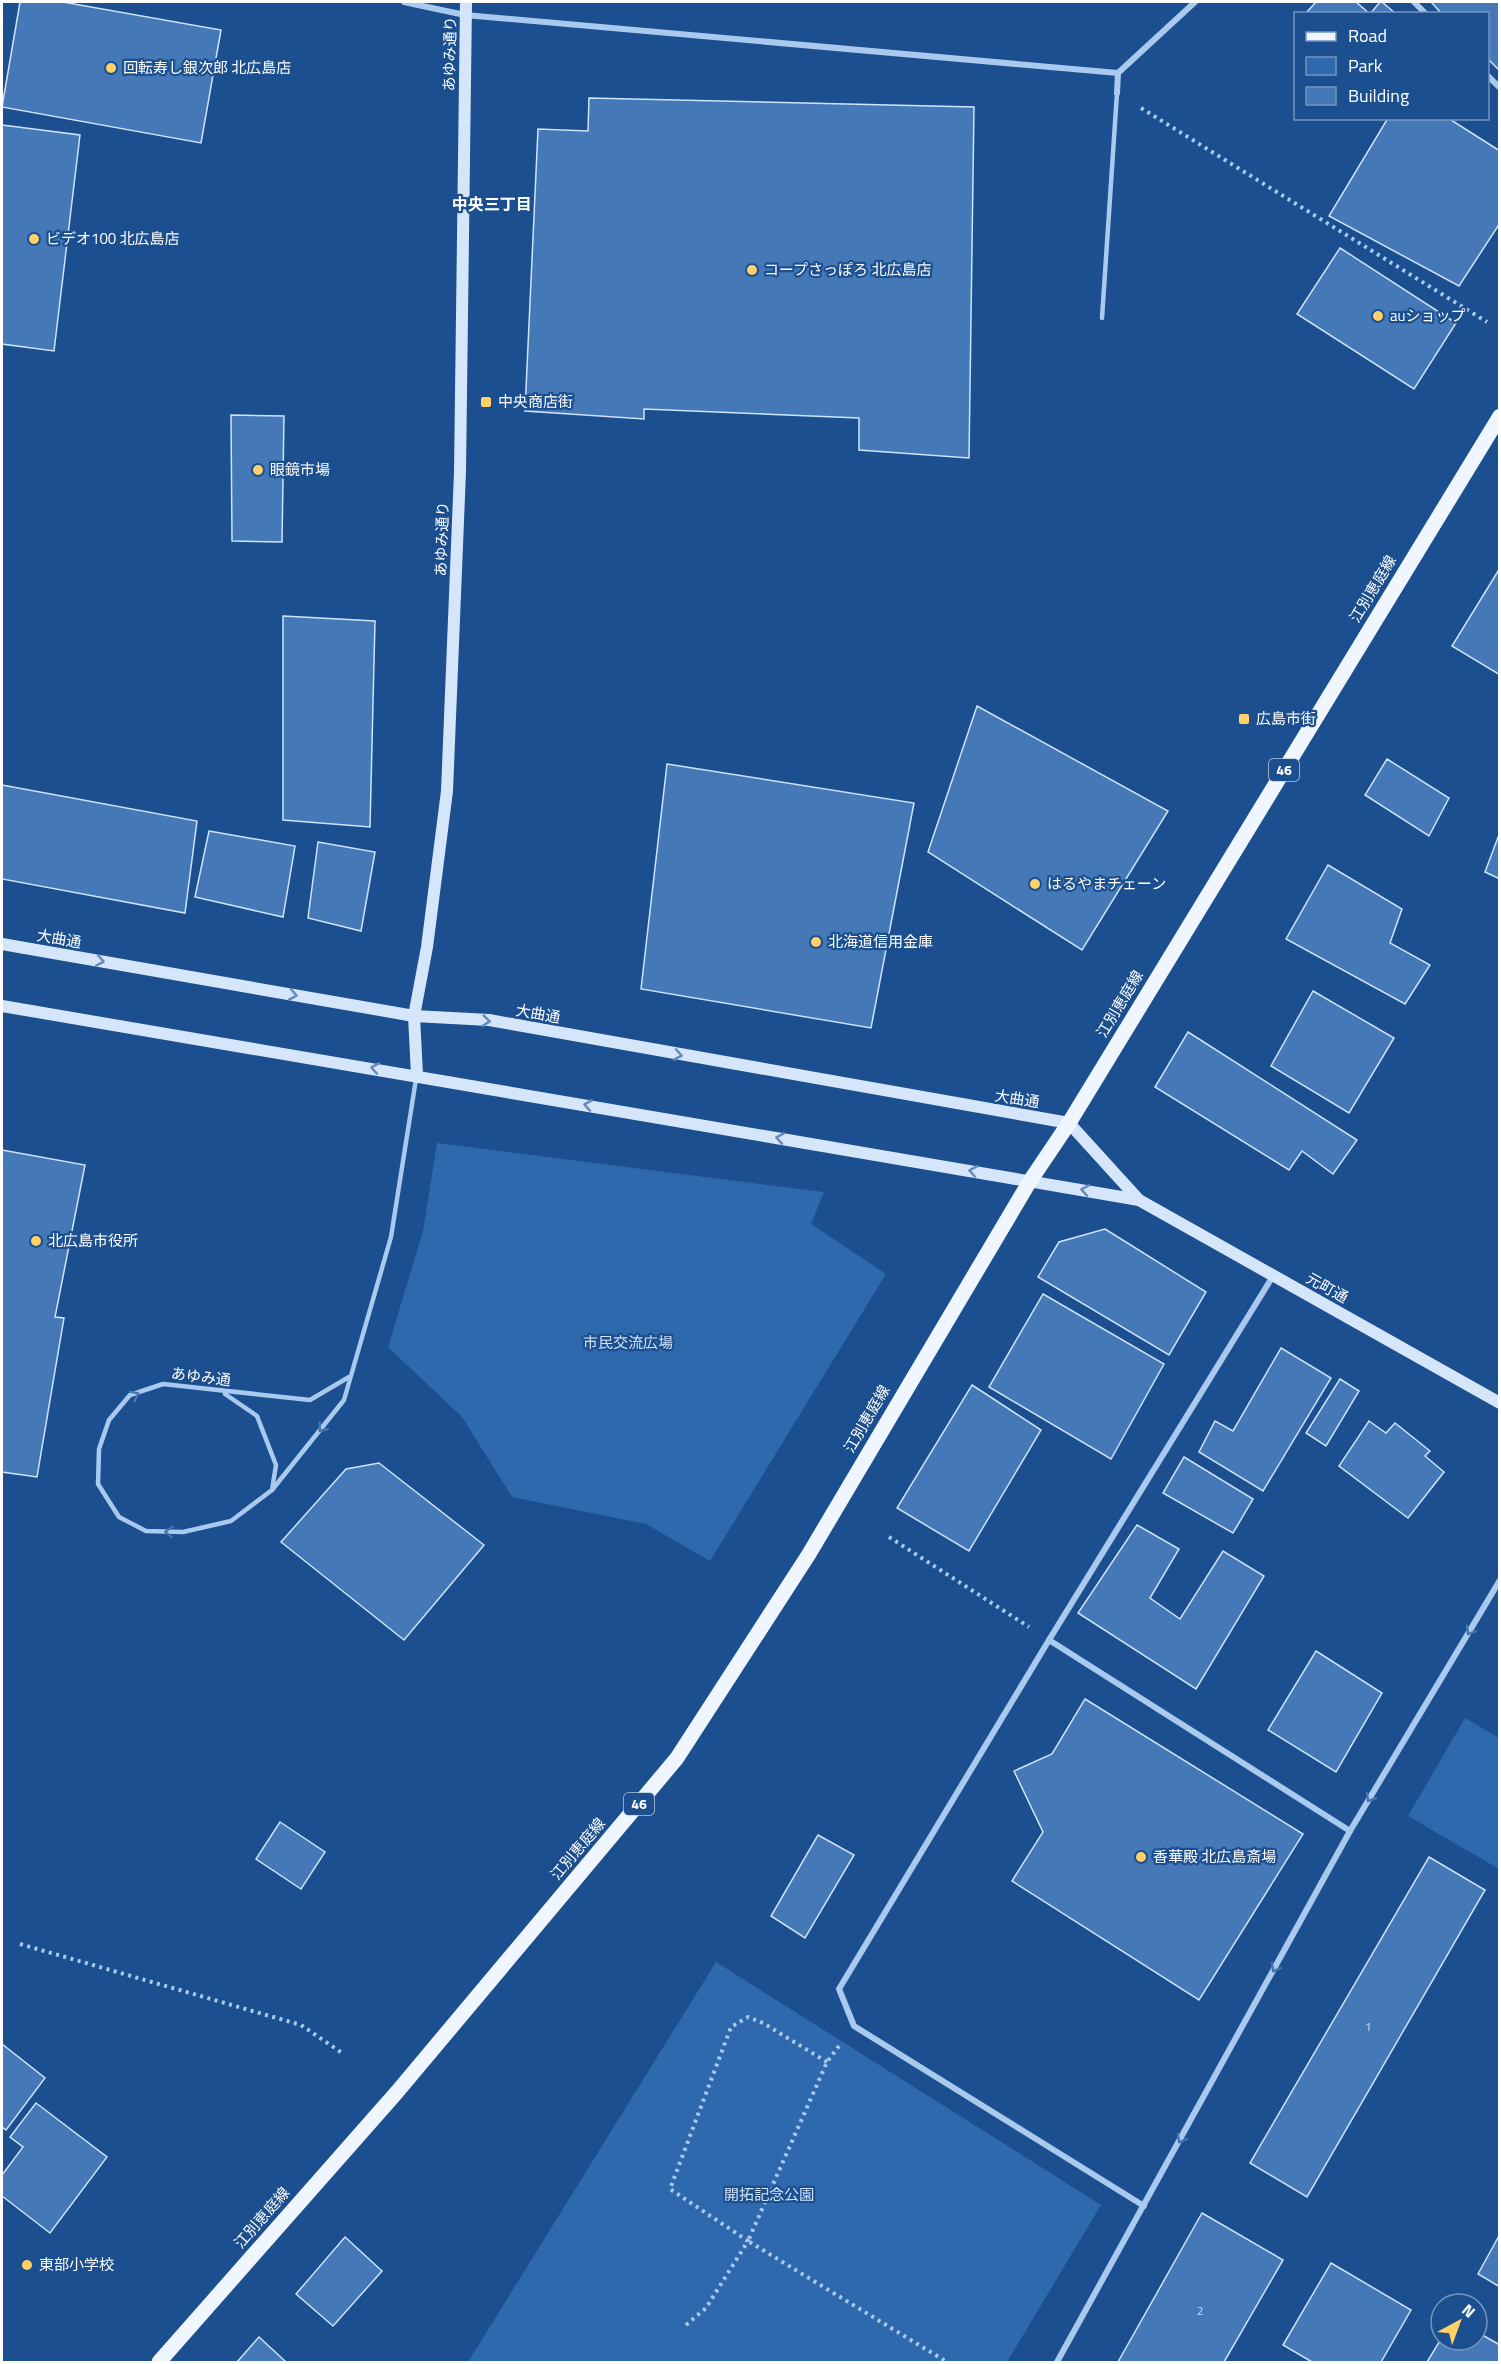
<svg xmlns="http://www.w3.org/2000/svg" width="1501" height="2364" font-family="'Titillium Web','Noto Sans JP',sans-serif">
  <style>
    .green { fill: #2e69ad }
    .building { fill: #4478b7; stroke: #cfe3fa; stroke-width: 1.5 }
    .lines { fill: none; stroke-linecap: round; stroke-linejoin: round }
    .path { stroke: #a9c9ee; stroke-width: 4; stroke-dasharray: 3 4.5; stroke-linecap: butt }
    .lane { stroke: #a9c9ee; stroke-width: 4.5 }
    .street { stroke: #a9c9ee; stroke-width: 6 }
    .secondary { stroke: #d6e6fa; stroke-width: 12 }
    .primary { stroke: #f0f6ff; stroke-width: 15 }
    .oneway { stroke: #668bba }
    .oneway2 { stroke: #4674ac }
    .poi-dot { fill: #ffd166; stroke: #1b4f8f; stroke-width: 2 }
    .labels { text-anchor: middle; stroke-width: 4.5; stroke-linejoin: round; paint-order: stroke }
    .number-label { font-size: 12px; fill: #d0dded }
    .shield { fill: #1b4f8f; stroke: #bbcadd; stroke-width: 1.5 }
    .shield-label { font-size: 14px; font-weight: bold; fill: #fff }
    .street-label { font-size: 15px; fill: #fff; stroke: #1b4f8f }
    .poi-label { font-size: 15px; fill: #fff; stroke: #1b4f8f; text-anchor: start }
    .park-label { font-size: 15px; fill: #cfe3fa; stroke: #1b4f8f }
    .neighbourhood-label { font-size: 16px; font-weight: bold; fill: #fff; stroke: #1b4f8f }
  </style>
  <rect width="100%" height="100%" fill="#1b4f8f"/>
  <g class="green">
    <polygon points="437,1143 824,1192 811,1224 886,1274 710,1561 646,1524 512,1497 462,1417 388,1347 423,1231"/>
    <polygon points="1465,1718 1499,1738 1499,1869 1408,1816"/>
    <polygon points="716,1962 1101,2205 1007,2362 468,2362"/>
  </g>
  <g class="building">
    <polygon points="20,2 63,2 221,30 201,143 2,107"/>
    <polygon points="1316,2 1356,2 1370,14 1305,14"/>
    <polygon points="1380,2 1382,2 1396,14 1370,14"/>
    <polygon points="1433,2 1500,2 1500,71 1488,59 1488,14 1442,14 1432,3"/>
    <polygon points="589,98 974,107 969,458 859,450 859,418 644,409 644,419 525,411 538,129 588,131"/>
    <polygon points="1388,118 1448,118 1500,151 1500,223 1459,286 1329,216"/>
    <polygon points="2,125 80,135 54,351 2,344"/>
    <polygon points="1340,248 1456,323 1414,389 1297,314"/>
    <polygon points="231,415 284,416 282,542 232,541"/>
    <polygon points="1500,568 1500,675 1452,646"/>
    <polygon points="283,616 375,621 370,827 283,820"/>
    <polygon points="977,706 1168,811 1082,950 928,852"/>
    <polygon points="1387,759 1449,798 1429,836 1365,795"/>
    <polygon points="667,764 914,803 871,1028 641,989"/>
    <polygon points="2,785 197,821 185,913 2,879"/>
    <polygon points="209,831 295,846 283,917 195,897"/>
    <polygon points="1500,832 1500,879 1485,872"/>
    <polygon points="318,842 375,852 361,931 308,918"/>
    <polygon points="1328,865 1402,909 1390,943 1430,965 1405,1004 1286,939"/>
    <polygon points="1313,991 1394,1038 1349,1113 1271,1066"/>
    <polygon points="1188,1032 1357,1140 1333,1174 1302,1151 1289,1170 1155,1087"/>
    <polygon points="2,1150 85,1165 55,1317 64,1318 37,1477 2,1472"/>
    <polygon points="1105,1229 1206,1292 1169,1355 1038,1277 1059,1242"/>
    <polygon points="1043,1294 1164,1364 1111,1459 989,1387"/>
    <polygon points="1281,1348 1331,1378 1263,1491 1199,1452 1215,1421 1233,1431"/>
    <polygon points="1340,1379 1359,1391 1326,1446 1306,1433"/>
    <polygon points="972,1385 1041,1430 969,1551 897,1508"/>
    <polygon points="1369,1421 1386,1433 1395,1423 1430,1451 1425,1456 1444,1472 1408,1518 1339,1466"/>
    <polygon points="1184,1457 1253,1499 1233,1533 1163,1493"/>
    <polygon points="379,1463 484,1545 404,1640 281,1542 346,1469"/>
    <polygon points="1137,1525 1179,1549 1150,1598 1180,1619 1223,1551 1264,1576 1196,1689 1078,1613"/>
    <polygon points="1316,1651 1382,1693 1336,1772 1268,1730"/>
    <polygon points="1085,1699 1303,1834 1199,2000 1012,1881 1043,1832 1014,1771 1052,1754"/>
    <polygon points="280,1822 325,1852 301,1889 256,1859"/>
    <polygon points="818,1835 854,1855 805,1938 771,1916"/>
    <polygon points="1429,1857 1485,1890 1307,2197 1250,2163"/>
    <polygon points="2,2044 45,2078 6,2130 2,2127"/>
    <polygon points="36,2103 107,2157 50,2233 2,2196 2,2175 23,2147 10,2137"/>
    <polygon points="1202,2213 1283,2260 1224,2362 1118,2362"/>
    <polygon points="1500,2234 1500,2287 1478,2274"/>
    <polygon points="345,2237 382,2271 333,2326 296,2294"/>
    <polygon points="1331,2263 1411,2310 1381,2362 1312,2362 1283,2345"/>
    <polygon points="1477,2332 1500,2345 1500,2362 1427,2362 1441,2339 1477,2340"/>
    <polygon points="259,2337 286,2362 237,2362"/>
  </g>
  <g class="lines">
    <g class="path">
      <polyline points="1141,108 1487,322"/>
      <polyline points="889,1537 1029,1627"/>
      <polyline points="20,1944 301,2025 342,2053"/>
      <polyline points="839,2046 827,2062 748,2241 947,2362"/>
      <polyline points="686,2325 706,2308 748,2241 670,2189 731,2027 748,2017 763,2023 827,2062"/>
    </g>
    <g class="lane">
      <polyline points="1102,318 1117,93"/>
      <polyline points="349,1377 310,1400 163,1384 130,1395 109,1420 99,1449 98,1484 119,1517 146,1531 183,1532 231,1521 272,1490 344,1400 391,1237 416,1079"/>
      <polyline points="225,1394 257,1416 276,1465 272,1490"/>
    </g>
    <g class="street">
      <polyline points="404,2 465,15 1118,73"/>
      <polyline points="1414,2 1426,14"/>
      <polyline points="1488,76 1500,88"/>
      <polyline points="1117,93 1118,73 1195,2"/>
      <polyline points="1049,1640 1350,1831"/>
      <polyline points="1144,2206 854,2026 839,1989 1049,1640 1273,1276"/>
      <polyline points="1057,2362 1350,1831 1500,1580"/>
    </g>
    <g class="secondary">
      <polyline points="2,944 414,1016 489,1020 1069,1123 1139,1200 1500,1403"/>
      <polyline points="2,1006 1139,1200"/>
      <polyline points="417,1075 414,1016 427,947 447,791 460,472 466,2"/>
    </g>
    <polyline class="primary" points="159,2362 397,2092 677,1758 809,1554 1030,1181 1069,1123 1500,416"/>
  </g>
  <defs><path id="oneway-chevron" d="M-2-3.5L2.5 0L-2 3.5" fill="none" stroke-width="1.6" stroke-linecap="round" stroke-linejoin="round" transform="scale(1.5)"/></defs>
  <g class="oneway">
    <use href="#oneway-chevron" transform="translate(100 961) rotate(10)"/>
    <use href="#oneway-chevron" transform="translate(293 995) rotate(10)"/>
    <use href="#oneway-chevron" transform="translate(486 1021) rotate(6)"/>
    <use href="#oneway-chevron" transform="translate(678 1055) rotate(10)"/>
    <use href="#oneway-chevron" transform="translate(375 1068) rotate(-170)"/>
    <use href="#oneway-chevron" transform="translate(588 1105) rotate(-170)"/>
    <use href="#oneway-chevron" transform="translate(780 1138) rotate(-170)"/>
    <use href="#oneway-chevron" transform="translate(973 1171) rotate(-170)"/>
    <use href="#oneway-chevron" transform="translate(1085 1190) rotate(-170)"/>
  </g>
  <g class="oneway2">
    <use href="#oneway-chevron" transform="translate(135 1395) rotate(-26)"/>
    <use href="#oneway-chevron" transform="translate(322 1428) rotate(129)"/>
    <use href="#oneway-chevron" transform="translate(169 1532) rotate(-178)"/>
    <use href="#oneway-chevron" transform="translate(1470 1631) rotate(121)"/>
    <use href="#oneway-chevron" transform="translate(1370 1798) rotate(121)"/>
    <use href="#oneway-chevron" transform="translate(1275 1968) rotate(119)"/>
    <use href="#oneway-chevron" transform="translate(1181 2139) rotate(119)"/>
  </g>
  <g class="poi-dot">
    <circle cx="111" cy="68" r="6"/>
    <circle cx="34" cy="239" r="6"/>
    <circle cx="752" cy="270" r="6"/>
    <circle cx="1378" cy="316" r="6"/>
    <rect x="480" y="396" width="12" height="12" rx="3"/>
    <circle cx="258" cy="470" r="6"/>
    <rect x="1238" y="713" width="12" height="12" rx="3"/>
    <circle cx="1035" cy="884" r="6"/>
    <circle cx="816" cy="942" r="6"/>
    <circle cx="36" cy="1241" r="6"/>
    <circle cx="1141" cy="1857" r="6"/>
    <circle cx="27" cy="2265" r="6"/>
  </g>
  <g class="labels">
    <g class="number-label">
      <text x="1368" y="2031">1</text>
      <text x="1200" y="2315">2</text>
    </g>
    <g class="shield">
      <rect x="1269" y="759" width="30" height="22" rx="4.5"/>
      <rect x="624" y="1793" width="30" height="22" rx="4.5"/>
    </g>
    <g class="shield-label">
      <text x="1284" y="775">46</text>
      <text x="639" y="1809">46</text>
    </g>
    <g class="street-label">
      <text transform="translate(450 54) rotate(-89)" y="5">あゆみ通り</text>
      <text transform="translate(442 539) rotate(-88)" y="5">あゆみ通り</text>
      <text transform="translate(1373 589) rotate(-59)" y="5">江別恵庭線</text>
      <text transform="translate(59 939) rotate(10)" y="5">大曲通</text>
      <text transform="translate(1120 1004) rotate(-59)" y="5">江別恵庭線</text>
      <text transform="translate(538 1014) rotate(10)" y="5">大曲通</text>
      <text transform="translate(1017 1099) rotate(9)" y="5">大曲通</text>
      <text transform="translate(1327 1288) rotate(29)" y="5">元町通</text>
      <text transform="translate(201 1377) rotate(7)" y="5">あゆみ通</text>
      <text transform="translate(867 1419) rotate(-60)" y="5">江別恵庭線</text>
      <text transform="translate(578 1849) rotate(-50)" y="5">江別恵庭線</text>
      <text transform="translate(262 2218) rotate(-49)" y="5">江別恵庭線</text>
    </g>
    <g class="poi-label">
      <text x="123" y="73">回転寿し銀次郎 北広島店</text>
      <text x="46" y="244">ビデオ100 北広島店</text>
      <text x="764" y="275">コープさっぽろ 北広島店</text>
      <text x="1390" y="321">auショップ</text>
      <text x="498" y="407">中央商店街</text>
      <text x="270" y="475">眼鏡市場</text>
      <text x="1256" y="724">広島市街</text>
      <text x="1047" y="889">はるやまチェーン</text>
      <text x="828" y="947">北海道信用金庫</text>
      <text x="48" y="1246">北広島市役所</text>
      <text x="1153" y="1862">香華殿 北広島斎場</text>
      <text x="39" y="2270">東部小学校</text>
    </g>
    <g class="park-label">
      <text x="628" y="1348">市民交流広場</text>
      <text x="769" y="2200">開拓記念公園</text>
    </g>
    <g class="neighbourhood-label">
      <text x="492" y="210">中央三丁目</text>
    </g>
  </g>
  <rect width="1501" height="2364" fill="none" stroke="#ffffff" stroke-width="6"/>
  <rect x="1294" y="12" width="195" height="108" fill="#1b4f8f" stroke="#7695bc" stroke-width="1.5"/>
  <rect x="1306" y="32" width="30" height="9" fill="#f0f6ff" stroke="#7695bc" stroke-width="1.5"/>
  <text x="1348" y="42" font-size="18" fill="#ffffff">Road</text>
  <rect x="1306" y="57" width="30" height="18" fill="#2e69ad" stroke="#7695bc" stroke-width="1.5"/>
  <text x="1348" y="72" font-size="18" fill="#ffffff">Park</text>
  <rect x="1306" y="87" width="30" height="18" fill="#4478b7" stroke="#7695bc" stroke-width="1.5"/>
  <text x="1348" y="102" font-size="18" fill="#ffffff">Building</text>
  <g transform="translate(1459 2322) rotate(41)"><circle r="28" fill="#1b4f8f" stroke="#7695bc" stroke-width="1.5"/>
  <path d="M0-4.5L10 22L0 15L-10 22Z" fill="#ffd166"/>
  <text y="-9" font-size="16" font-weight="bold" text-anchor="middle" fill="#ffffff">N</text>
  </g>
</svg>
